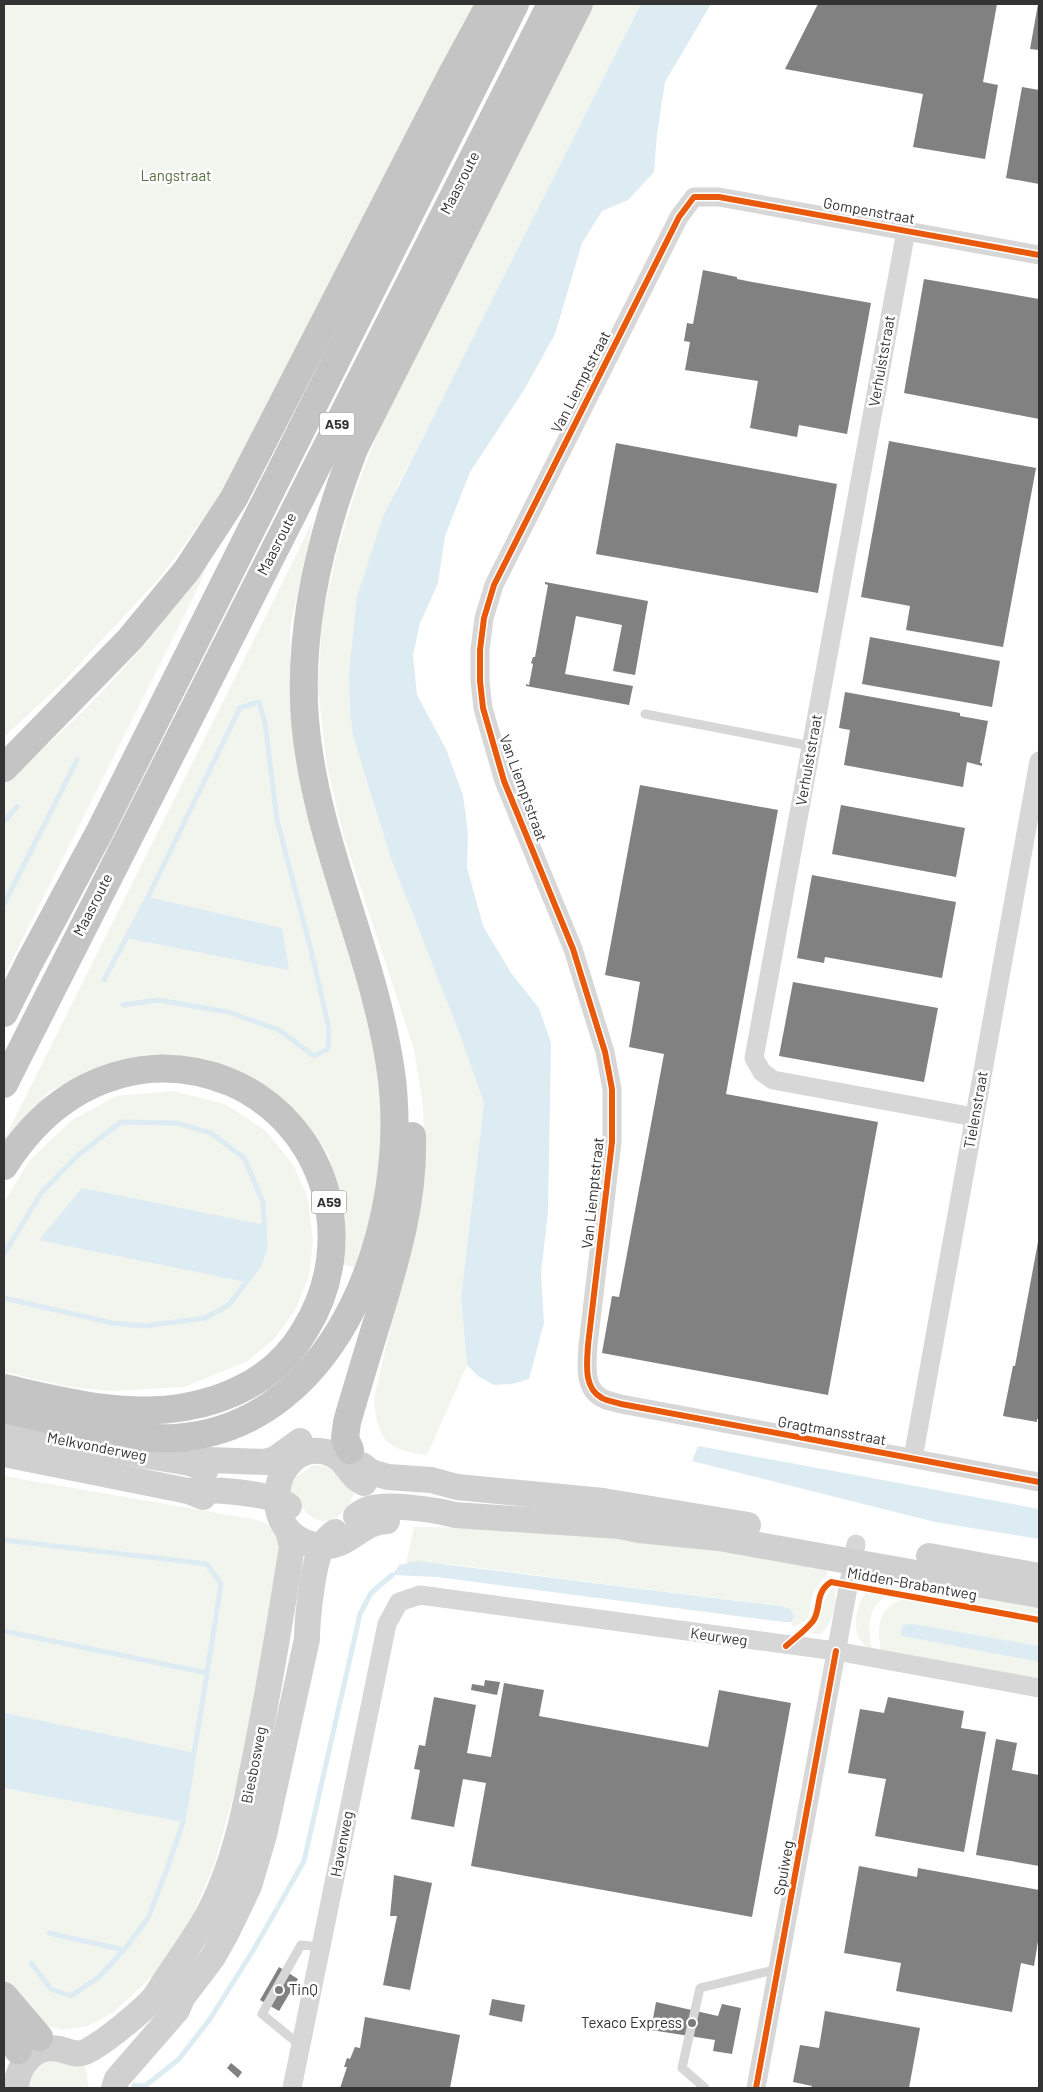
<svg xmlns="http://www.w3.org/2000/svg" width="1043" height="2092" font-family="Barlow,sans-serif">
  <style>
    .green { fill: #f1f5ed }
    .water { fill: #ddebf3 }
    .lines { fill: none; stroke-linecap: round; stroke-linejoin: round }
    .stream { stroke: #ddebf3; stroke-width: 5 }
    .building { fill: #818181 }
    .lane { stroke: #d7d7d7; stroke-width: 9 }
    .street { stroke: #d7d7d7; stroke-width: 19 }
    .secondary { stroke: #d0d0d0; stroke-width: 26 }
    .highway { stroke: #c4c4c4; stroke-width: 28 }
    .cycleway-casing { stroke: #fff; stroke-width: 9 }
    .cycleway { stroke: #e8590c; stroke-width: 6 }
    .poi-dot { fill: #7a7a7a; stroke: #fff; stroke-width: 2 }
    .labels { text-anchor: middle; stroke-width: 5; stroke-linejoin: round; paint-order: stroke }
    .shield { fill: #fff; stroke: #707070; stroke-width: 1 }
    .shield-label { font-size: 14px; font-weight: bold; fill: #333 }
    .park-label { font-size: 15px; fill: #56703f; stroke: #fff }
    .street-label { font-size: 15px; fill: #333; stroke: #fff }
    .poi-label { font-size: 15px; fill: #333; stroke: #fff; text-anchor: start }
  </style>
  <rect width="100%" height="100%" fill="#fff"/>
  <g class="green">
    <polygon points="4,4 485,4 223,492 161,576 65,680 4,737"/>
    <path d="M594,4h47l-131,264 -114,221 -47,184 1,38 3,25 37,120 70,179 24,68 -23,195 6,67 -40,90c-40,-5 -50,-15 -53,-56l40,-172 10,-74 -1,-48 -9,-56 -71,-215 -16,-69 -9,-76 4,-69 15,-68 20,-65 22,-57z"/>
    <polygon points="313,521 290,628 291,706 308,817 383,1073 386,1171 357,1268 344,1265 345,1223 329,1155 303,1121 269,1088 227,1067 186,1057 149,1054 107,1065 48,1092 4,1150 4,1140"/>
    <path d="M211,555l-12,31 -195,390v-193c54,-46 106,-95 151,-151 19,-25 37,-51 56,-77z"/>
    <polygon points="173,1091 225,1104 266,1131 294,1166 308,1199 313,1241 309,1276 295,1310 275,1338 246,1362 184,1387 112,1391 71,1387 4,1372 4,1202 30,1160 72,1120 117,1096"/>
    <path d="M313,1465l18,2 10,14 13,12c-6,20 -28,39 -47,20 -7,-7 -9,-16 -17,-22l5,-13z"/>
    <polygon points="4,1476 257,1520 270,1525 281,1542 275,1606 239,1775 214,1865 192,1916 161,1968 115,2011 88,2026 62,2030 37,2023 18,2005 4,1982"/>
    <path d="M414,1527l109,1 167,14 135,27 3,5c-7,6 -13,13 -16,23 -4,16 1,24 -19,30l-3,-5 -1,-14 -10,-2 -331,-42h-42z"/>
    <path d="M893,1576l146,24v15l-144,-26c-26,16 -29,31 -23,60 -23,-7 -18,-41 -6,-57 7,-8 17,-13 27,-16z"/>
    <path d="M834,1587c4,16 -1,35 -13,47h-11c16,-12 7,-33 24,-47z"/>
    <path d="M904,1599l135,25v22l-126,-22 -11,12 137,26v18l-158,-29c-5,-23 -2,-45 23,-52z"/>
    <path d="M55,2061l29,5 3,7 1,15h-58c1,-16 9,-25 25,-27z"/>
  </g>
  <g class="water">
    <polygon points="641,4 711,4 665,82 657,134 654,172 628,200 602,211 582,243 555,334 524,390 470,472 445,536 438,583 420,623 413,655 417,695 446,749 463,795 468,833 467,867 483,926 511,973 539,1008 551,1043 548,1212 541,1273 544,1323 529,1379 512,1384 494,1385 478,1376 467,1365 461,1298 484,1103 460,1035 390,856 353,736 350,711 349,673 357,597 383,517"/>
    <polygon points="148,897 282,928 289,970 126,938"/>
    <path d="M82,1188l183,37c0,26 -3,36 -19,57l-207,-42z"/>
    <polygon points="698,1446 1039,1509 1039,1539 935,1522 692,1461"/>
    <polygon points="417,1561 779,1606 789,1608 794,1616 791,1622 784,1622 437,1577 392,1575 399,1565"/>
    <polygon points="913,1624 1039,1646 1039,1662 902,1636 900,1631 903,1625"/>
    <polygon points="4,1713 195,1753 183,1822 4,1788"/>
  </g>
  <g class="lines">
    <g class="stream">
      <polyline points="4,821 17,807"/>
      <polyline points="4,904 77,760"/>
      <polyline points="104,980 148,897 240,708 259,702 265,723 277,820 312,954 329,1029 328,1049 314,1056 279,1030 228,1012 158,1000 123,1005"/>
      <polyline points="4,1298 112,1323 144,1326 205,1318 229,1305 259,1265 265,1247 263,1202 244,1158 211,1133 176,1123 121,1122 78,1155 42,1192 4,1254"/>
      <polyline points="4,1540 207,1564 221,1584 207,1673 4,1631"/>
      <polyline points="49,1933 124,1950 148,1918 167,1869 183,1822 207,1673"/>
      <polyline points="31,1963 51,1989 71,1996 99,1977 124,1950"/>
      <polyline points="133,2088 134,2085 145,2086 179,2059 210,2019 254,1949 304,1861 360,1614 371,1593 392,1575"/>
    </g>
  </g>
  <g class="building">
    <polygon points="818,4 997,4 983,82 998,85 985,159 913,147 923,94 785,69"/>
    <polygon points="1038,4 1039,4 1039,50 1030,49"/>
    <polygon points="1022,87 1039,90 1039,184 1006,178"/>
    <polygon points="703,270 737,277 737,279 752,282 871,303 847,434 799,425 797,437 750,428 758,381 685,370 690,342 684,341 687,323 693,324"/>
    <polygon points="924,279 1039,299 1039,419 904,393"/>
    <polygon points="889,441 1036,468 1003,647 906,630 910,606 861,597"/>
    <polygon points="616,443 837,484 818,593 596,554"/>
    <polygon points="545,582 648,601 635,675 613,671 622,625 576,616 565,674 633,686 629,705 526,686 526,684 529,685 533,664 531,663 533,657 535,657 548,585 545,584"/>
    <polygon points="870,637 1000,661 992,707 862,684"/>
    <polygon points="845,692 960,713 960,716 988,721 980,763 982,763 982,766 967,762 963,787 844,765 850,730 839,728"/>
    <polygon points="640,785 778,810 726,1094 878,1122 828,1395 602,1353 612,1296 619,1297 664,1054 629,1047 640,982 605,975"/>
    <polygon points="841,805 965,828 956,877 832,854"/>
    <polygon points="812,875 956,902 942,978 825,957 824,963 797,958"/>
    <polygon points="793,982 938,1008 924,1082 779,1056"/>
    <polygon points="1038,1242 1039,1419 1037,1419 1037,1422 1003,1416 1013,1366 1015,1366"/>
    <polygon points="485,1680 500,1682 497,1695 471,1690 472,1684 484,1686"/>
    <polygon points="504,1683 544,1690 539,1716 708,1747 719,1690 791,1703 752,1917 471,1866 486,1783 463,1779 454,1827 411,1819 420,1770 414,1769 419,1745 425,1746 434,1697 476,1705 467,1753 491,1757"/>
    <polygon points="888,1697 964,1711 961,1728 986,1732 964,1852 875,1836 886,1779 848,1773 860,1709 884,1713"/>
    <polygon points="996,1739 1017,1743 1012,1770 1039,1775 1039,1866 976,1855"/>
    <polygon points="859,1866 917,1877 918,1868 1039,1890 1039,1935 1034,1966 1021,1963 1012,2012 896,1991 901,1963 844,1953"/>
    <polygon points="394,1875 432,1883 410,1990 383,1985 397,1916 390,1916"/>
    <polygon points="279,1967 298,1979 279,2011 260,2000"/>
    <polygon points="492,1999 525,2005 522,2022 489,2015"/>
    <polygon points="656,2002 718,2016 722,2004 741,2008 732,2054 713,2051 715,2040 651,2030"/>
    <polygon points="825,2011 920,2028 909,2088 811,2088 812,2086 793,2082 800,2045 819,2048"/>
    <polygon points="365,2017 460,2035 450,2088 340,2088 347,2067 344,2067 347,2058 350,2059 355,2047 360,2048"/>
    <polygon points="231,2063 242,2072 238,2078 227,2068"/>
  </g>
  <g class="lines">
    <g class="lane">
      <polyline points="645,714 811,746"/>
      <polyline points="301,2046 262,2014 301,1945 321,1947"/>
      <polyline points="705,2088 682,2068 700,1988 778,1969"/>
    </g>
    <g class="street">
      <polyline points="906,231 754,1058 762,1072 773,1080 974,1117"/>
      <path d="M1039,255l-320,-58h-25l-15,20 -185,368 -10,33 -4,32v31l3,27 21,73 69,168 32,103 7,37v53l-24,203c-1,18 -5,43 14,53 5,3 13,4 19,6l418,78"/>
      <polyline points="913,1458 1039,761"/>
      <polyline points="292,2088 387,1624 399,1602 420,1595 836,1651 1039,1688"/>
      <polyline points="756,2088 856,1544"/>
    </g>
    <g class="secondary">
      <polyline points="4,1428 94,1447 190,1463 206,1469"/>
      <polyline points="4,1454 188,1491 203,1497"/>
      <polyline points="190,1463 210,1460 265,1462 275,1459 300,1441"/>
      <polyline points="362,1465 371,1472 388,1477 431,1480 457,1487 603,1501 748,1525"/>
      <path d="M364,1483c-17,-7 -17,-26 -38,-31 -55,-13 -73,87 -5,94 27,3 40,-25 66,-25"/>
      <path d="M188,1491c24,-2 82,1 101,15"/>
      <path d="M356,1516c3,-2 7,-5 10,-6 17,-8 71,0 89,5l164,11 20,4 80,8 320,57"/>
      <polyline points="929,1556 1039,1576"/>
      <path d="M16,2088c2,-23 18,-44 44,-39 8,2 14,6 22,4 14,-3 69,-48 76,-61 21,-34 47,-65 62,-103 18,-42 26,-86 35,-131 14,-70 26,-141 37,-212l-4,-15"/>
      <path d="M114,2088l3,-9 60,-69 5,-12 31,-41 14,-25 22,-46 15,-51 43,-196c0,-21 6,-75 15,-93 3,-6 8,-10 13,-14"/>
    </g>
    <g class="highway">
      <polyline points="4,768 130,639 187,570 234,498 451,76 490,4"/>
      <polyline points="4,1013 28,965 99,833 515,4"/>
      <polyline points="4,1084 551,4"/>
      <path d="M4,1166c33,-52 77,-87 138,-96 30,-4 60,1 88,12 97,42 130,159 75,248 -10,17 -25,34 -42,46 -23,16 -50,26 -78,31 -60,11 -123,-6 -181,-19"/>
      <path d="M4,1409c51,11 120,32 172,29 168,-12 235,-223 215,-366 -17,-120 -76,-230 -86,-352 -7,-92 16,-186 49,-271l225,-445"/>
      <path d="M350,1450l-5,-12 2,-16c10,-34 20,-68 31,-103 18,-60 36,-119 34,-183"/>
      <polyline points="4,1996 39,2037"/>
      <polyline points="4,2029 18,2050"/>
    </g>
    <g class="cycleway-casing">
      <g id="cycleway">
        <path d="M1039,255l-320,-58h-25l-15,20 -185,368 -10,33 -4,32v31l3,27 21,73 69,168 32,103 7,37v53l-24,203c-1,18 -5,43 14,53 5,3 13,4 19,6l418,78"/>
        <path d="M786,1646c9,-8 20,-16 27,-25 9,-13 1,-28 18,-39l208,38"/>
        <polyline points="756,2088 836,1651"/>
      </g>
    </g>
    <use href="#cycleway" class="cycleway"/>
  </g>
  <g class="poi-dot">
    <circle cx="279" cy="1990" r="5"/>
    <circle cx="692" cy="2023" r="5"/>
  </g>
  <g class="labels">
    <g class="shield">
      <rect x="319.5" y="412.5" width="35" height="23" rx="4"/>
      <rect x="311.5" y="1190.5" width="35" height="23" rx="4"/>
    </g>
    <g class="shield-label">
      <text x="337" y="429">A59</text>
      <text x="329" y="1207">A59</text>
    </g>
    <g class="park-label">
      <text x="176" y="181">Langstraat</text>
    </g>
    <g class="street-label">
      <text transform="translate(460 183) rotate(-63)" y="5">Maasroute</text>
      <text transform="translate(869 211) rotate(10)" y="5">Gompenstraat</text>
      <text transform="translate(882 361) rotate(-80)" y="5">Verhulststraat</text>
      <text transform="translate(581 382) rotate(-63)" y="5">Van Liemptstraat</text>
      <text transform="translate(277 544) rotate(-63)" y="5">Maasroute</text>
      <text transform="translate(809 760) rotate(-80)" y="5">Verhulststraat</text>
      <text transform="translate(523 788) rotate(70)" y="5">Van Liemptstraat</text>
      <text transform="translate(93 905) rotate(-63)" y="5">Maasroute</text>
      <text transform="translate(976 1110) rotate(-80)" y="5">Tielenstraat</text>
      <text transform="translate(593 1193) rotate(-84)" y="5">Van Liemptstraat</text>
      <text transform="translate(832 1431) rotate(10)" y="5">Gragtmansstraat</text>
      <text transform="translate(97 1447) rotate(11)" y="5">Melkvonderweg</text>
      <text transform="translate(912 1584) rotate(10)" y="5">Midden-Brabantweg</text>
      <text transform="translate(719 1637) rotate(8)" y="5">Keurweg</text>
      <text transform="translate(254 1765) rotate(-79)" y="5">Biesbosweg</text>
      <text transform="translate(342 1844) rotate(-79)" y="5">Havenweg</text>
      <text transform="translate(784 1868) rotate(-80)" y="5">Spuiweg</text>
    </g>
    <g class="poi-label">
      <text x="289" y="1995">TinQ</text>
      <text x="682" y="2028" text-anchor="end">Texaco Express</text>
    </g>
  </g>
  <rect width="1043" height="2092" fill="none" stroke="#333333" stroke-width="10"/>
</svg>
